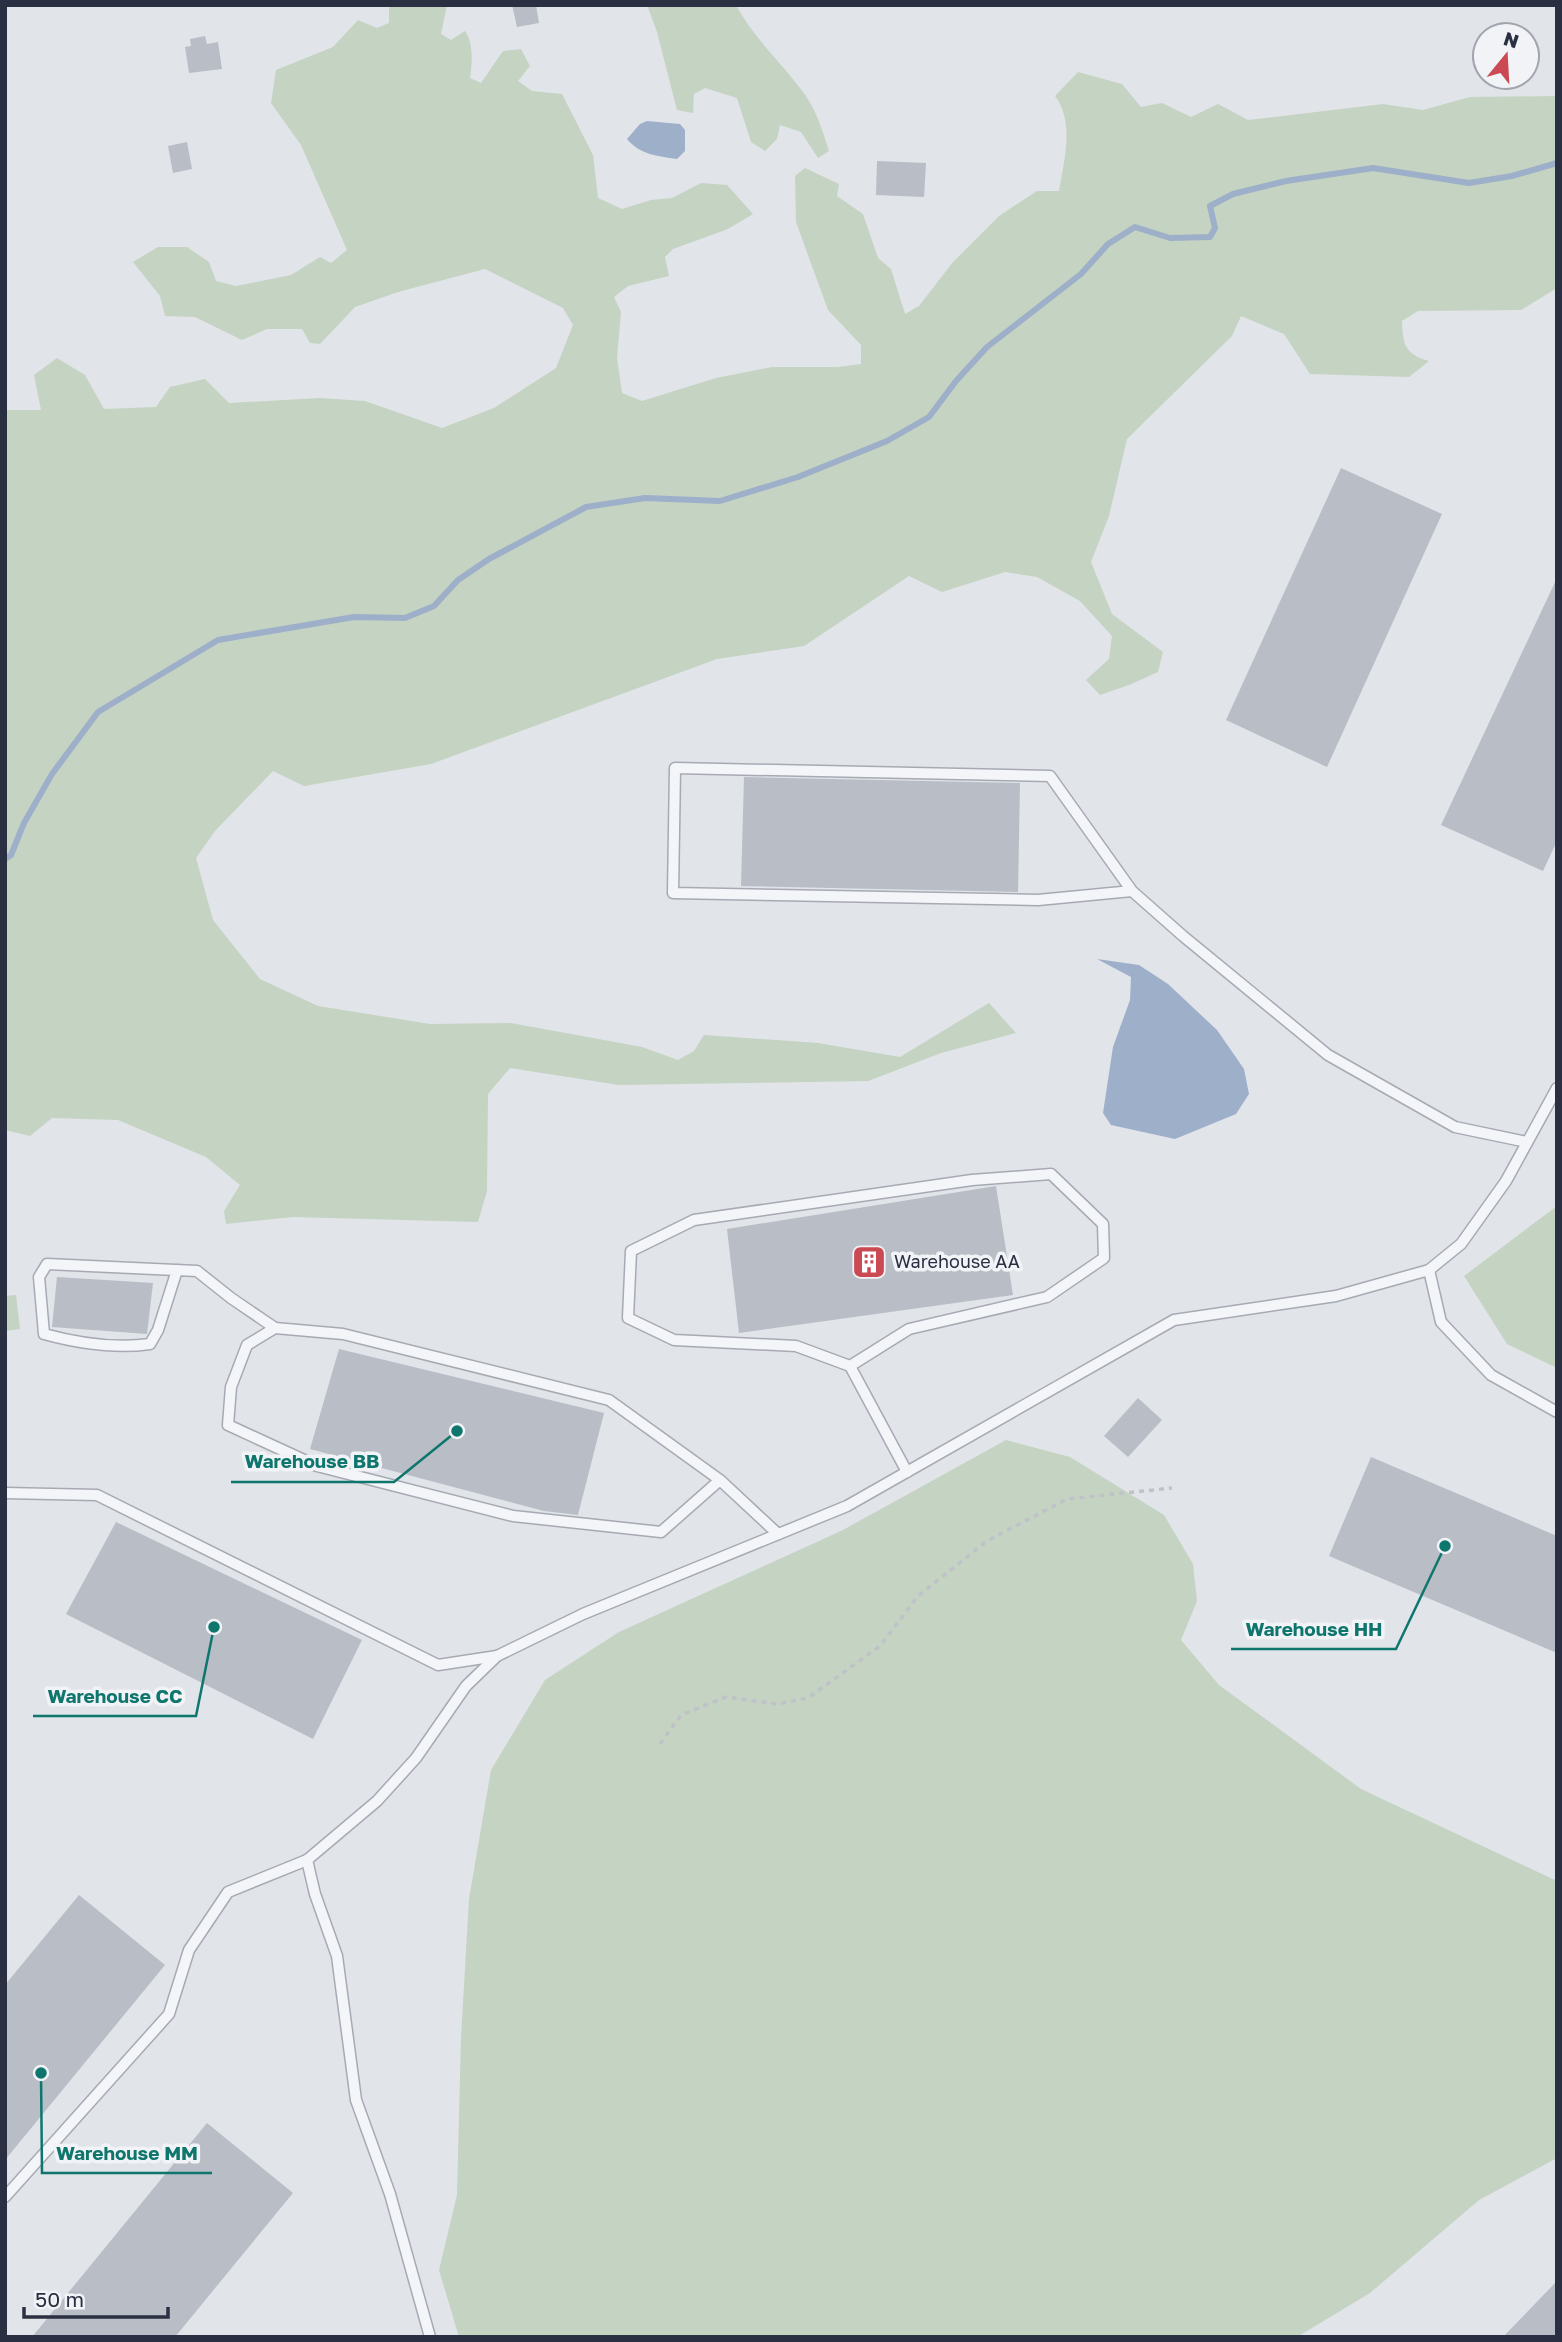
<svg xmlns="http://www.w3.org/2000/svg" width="1562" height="2342" font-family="'Golos Text',sans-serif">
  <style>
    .green { fill: #c5d3c2 }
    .water { fill: #9dafc9 }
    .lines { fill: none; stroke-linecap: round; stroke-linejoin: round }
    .stream { stroke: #9dafc9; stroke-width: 6 }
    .building { fill: #b8bdc6 }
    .service-casing { stroke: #a6aab3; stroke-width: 13 }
    .path { stroke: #bfc2c8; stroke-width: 3.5; stroke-dasharray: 5 5; stroke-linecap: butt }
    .service { stroke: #f4f5f8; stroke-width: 10 }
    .labels { text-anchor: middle; stroke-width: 7; stroke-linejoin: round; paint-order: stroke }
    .poi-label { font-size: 18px; fill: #2a3041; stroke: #f1f3f7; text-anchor: start }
    .leader { fill: none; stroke: #0f766e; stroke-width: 2.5 }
    .callout-dot { fill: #0f766e; stroke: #f1f3f7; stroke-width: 2.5 }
    .callout-label { font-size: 19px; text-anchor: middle; font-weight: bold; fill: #0f766e; stroke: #f1f3f7; stroke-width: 7; stroke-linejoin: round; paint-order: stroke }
  </style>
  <rect width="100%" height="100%" fill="#e1e4e9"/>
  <g class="green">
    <path d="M389,5h58l-6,29 10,6 14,-9c9,13 7,32 5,47l11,5 22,-32 18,-2 9,17 -12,15 14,10 30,3 31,61 5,43 24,11 29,-9 21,-2 29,-15 26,2 26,29 -25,15 -55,20 -8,8 4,19 -41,10 -14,11 7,15 -4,46 5,35 20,8 74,-23 56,-11h66l23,-3v-19l-33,-35 -32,-88 -1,-46 10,-8 34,16 -2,12 26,18 15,44 13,11 14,45 14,-8 34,-44 46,-46 38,-25h22c5,-30 16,-69 -4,-95l23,-24 44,12 19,23 21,-4 29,14 27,-13 30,16 135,-16 40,6 47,-13 87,-1v192l-36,22 -103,1 -16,10c1,23 2,33 27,40l-20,16 -99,-3 -26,-40 -43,-18 -9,20 -105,103 -18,77 -18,46 21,52 51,38 -5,20 -29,13 -29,10 -14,-15 23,-21 3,-23 -32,-35 -43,-24 -32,-5 -63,20 -33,-16 -105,70 -87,13 -286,105 -127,22 -31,-15 -58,60 -19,27 17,62 47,59 58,27 112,18 81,-1 131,24 36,13 16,-9 10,-16 114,8 82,14 89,-54 27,30 -75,20 -73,28 -249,4 -109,-17 -22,26 -1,97 -9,31 -185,-5 -67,7 -2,-13 16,-26 -34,-28 -88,-37 -66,-2 -22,18 -25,-6v-720h36l-7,-35 23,-17 28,17 19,34 52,-2 14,-20 35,-8 24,24 91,-5 45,3 77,27 52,-20 62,-40 17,-43 -10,-17 -78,-39 -87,23 -43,15 -35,37 -10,-1 -8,-14h-35l-25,11 -47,-23 -30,-1 -5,-20 -27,-34 25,-15h29l22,15 7,19 20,5 55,-11 29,-18 11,6 16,-13 -46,-105 -30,-42 5,-33 57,-23 25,-27 19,8 12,-5z"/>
    <path d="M647,5h89c18,34 48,60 70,91 11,17 17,36 23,55l-11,7 -17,-26 -21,-7 -3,14 -12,12 -14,-9 -14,-44 -32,-10 -11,6 -1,19 -16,-3 -20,-78z"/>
    <polygon points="1557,1206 1557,1368 1507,1344 1464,1276"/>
    <polygon points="16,1295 20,1329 5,1331 5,1296"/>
    <polygon points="1006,1440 1070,1457 1164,1515 1193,1564 1197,1601 1181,1640 1219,1685 1361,1789 1557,1881 1557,2158 1479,2200 1370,2293 1297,2337 459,2337 439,2270 457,2195 461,2038 469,1899 491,1770 545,1680 619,1632 843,1530"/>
  </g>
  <g class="water">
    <path d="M647,121l33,3 5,6v21l-8,8c-19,-3 -37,-4 -50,-20l13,-15z"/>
    <polygon points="1097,959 1139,965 1168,984 1217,1030 1244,1069 1249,1094 1236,1114 1175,1139 1111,1125 1103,1113 1113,1047 1130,1000 1131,977"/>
  </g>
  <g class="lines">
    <polyline class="stream" points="5,859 11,855 24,823 52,774 98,712 218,640 354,617 405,618 434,606 458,580 489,559 586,507 645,498 720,501 798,477 887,441 929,417 956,381 987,347 1081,274 1108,244 1135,227 1170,238 1210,237 1215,228 1210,206 1233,194 1286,181 1373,168 1469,183 1512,176 1557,163"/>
  </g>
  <g class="building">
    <polygon points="512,5 536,5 539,23 517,27"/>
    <polygon points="205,36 207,44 218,42 222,69 189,73 185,47 191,46 190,39"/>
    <polygon points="187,142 192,169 173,173 168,146"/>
    <polygon points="877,161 926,163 924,197 876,195"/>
    <polygon points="1341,468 1442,514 1327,767 1226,720"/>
    <polygon points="1557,578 1557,841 1543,871 1441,825"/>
    <polygon points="744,777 1020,783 1018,892 741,886"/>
    <polygon points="996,1186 1013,1295 739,1333 727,1229"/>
    <polygon points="57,1277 153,1283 147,1334 52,1327"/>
    <polygon points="339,1349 604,1413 578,1515 544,1511 310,1449"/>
    <polygon points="1138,1398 1162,1420 1128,1457 1104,1436"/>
    <polygon points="1371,1457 1557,1536 1557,1653 1329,1556"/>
    <polygon points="116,1522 362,1640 313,1739 66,1614"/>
    <polygon points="79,1895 165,1965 5,2160 5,1985"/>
    <polygon points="207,2123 293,2193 175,2337 32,2337"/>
    <polygon points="1557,2281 1557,2337 1503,2337"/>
  </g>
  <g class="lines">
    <g class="service-casing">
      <g id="service">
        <polyline points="1132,891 1038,900 673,893 675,768 1050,776 1132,891 1183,936 1328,1055 1455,1127 1527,1142"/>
        <path d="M177,1270l-19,60 -8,14c-35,5 -73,-1 -106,-10l-5,-57 8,-13 150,7 34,27 44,30"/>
        <polyline points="1429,1270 1441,1322 1491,1375 1557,1412"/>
        <polyline points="850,1366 909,1329 1047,1297 1104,1258 1103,1224 1051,1174 972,1180 694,1220 631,1251 628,1318 674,1340 796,1346 850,1366 907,1472"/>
        <polyline points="720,1480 661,1532 513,1516 317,1466 228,1425 231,1387 247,1345 275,1328 343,1334 609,1400 720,1480 778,1534"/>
        <polyline points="5,1493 97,1495 438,1665 497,1656"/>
        <polyline points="5,2197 169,2014 189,1950 228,1892 307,1860"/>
        <polyline points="430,2337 390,2194 356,2100 337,1956 315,1894 307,1860 377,1801 416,1758 466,1686 497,1656 583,1614 847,1506 1174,1320 1336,1296 1429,1270 1461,1244 1506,1181 1557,1088"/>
      </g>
    </g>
    <polyline class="path" points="660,1744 681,1715 726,1697 777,1704 808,1698 880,1646 918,1596 987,1541 1067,1499 1172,1488"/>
    <use href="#service" class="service"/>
  </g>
  <defs>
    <g id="building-square" transform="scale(1.75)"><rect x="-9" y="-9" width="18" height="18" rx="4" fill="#cb4953" stroke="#f1f3f7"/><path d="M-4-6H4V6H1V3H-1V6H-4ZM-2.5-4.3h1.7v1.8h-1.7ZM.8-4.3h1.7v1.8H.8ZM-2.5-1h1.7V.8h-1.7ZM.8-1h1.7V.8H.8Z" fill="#fff"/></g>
  </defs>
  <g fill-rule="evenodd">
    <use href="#building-square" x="869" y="1262"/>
  </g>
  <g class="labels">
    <g class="poi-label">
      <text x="894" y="1268">Warehouse AA</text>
    </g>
  </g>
  <path class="leader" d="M457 1431L394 1482H231M1445 1546L1396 1649H1231M214 1627L196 1716H33M41 2073L42 2173H212"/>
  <g class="callout-dot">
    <circle cx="457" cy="1431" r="7"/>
    <circle cx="1445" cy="1546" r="7"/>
    <circle cx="214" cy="1627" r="7"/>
    <circle cx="41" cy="2073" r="7"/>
  </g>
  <g class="callout-label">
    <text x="312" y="1468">Warehouse BB</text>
    <text x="1314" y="1636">Warehouse HH</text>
    <text x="115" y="1703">Warehouse CC</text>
    <text x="127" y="2160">Warehouse MM</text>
  </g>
  <rect width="1562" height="2342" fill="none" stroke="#2a3041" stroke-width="14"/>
  <g transform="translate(1506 56) rotate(18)"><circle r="33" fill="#f1f3f7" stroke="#a1a5ae" stroke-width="2"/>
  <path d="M0-5L12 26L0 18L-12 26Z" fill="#cb4953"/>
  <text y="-10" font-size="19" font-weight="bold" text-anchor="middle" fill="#2a3041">N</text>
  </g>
  <path d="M24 2307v10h144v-10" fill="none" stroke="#2a3041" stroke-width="3.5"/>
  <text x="35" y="2307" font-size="21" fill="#2a3041" stroke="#f1f3f7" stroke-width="5" paint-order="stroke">50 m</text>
</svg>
